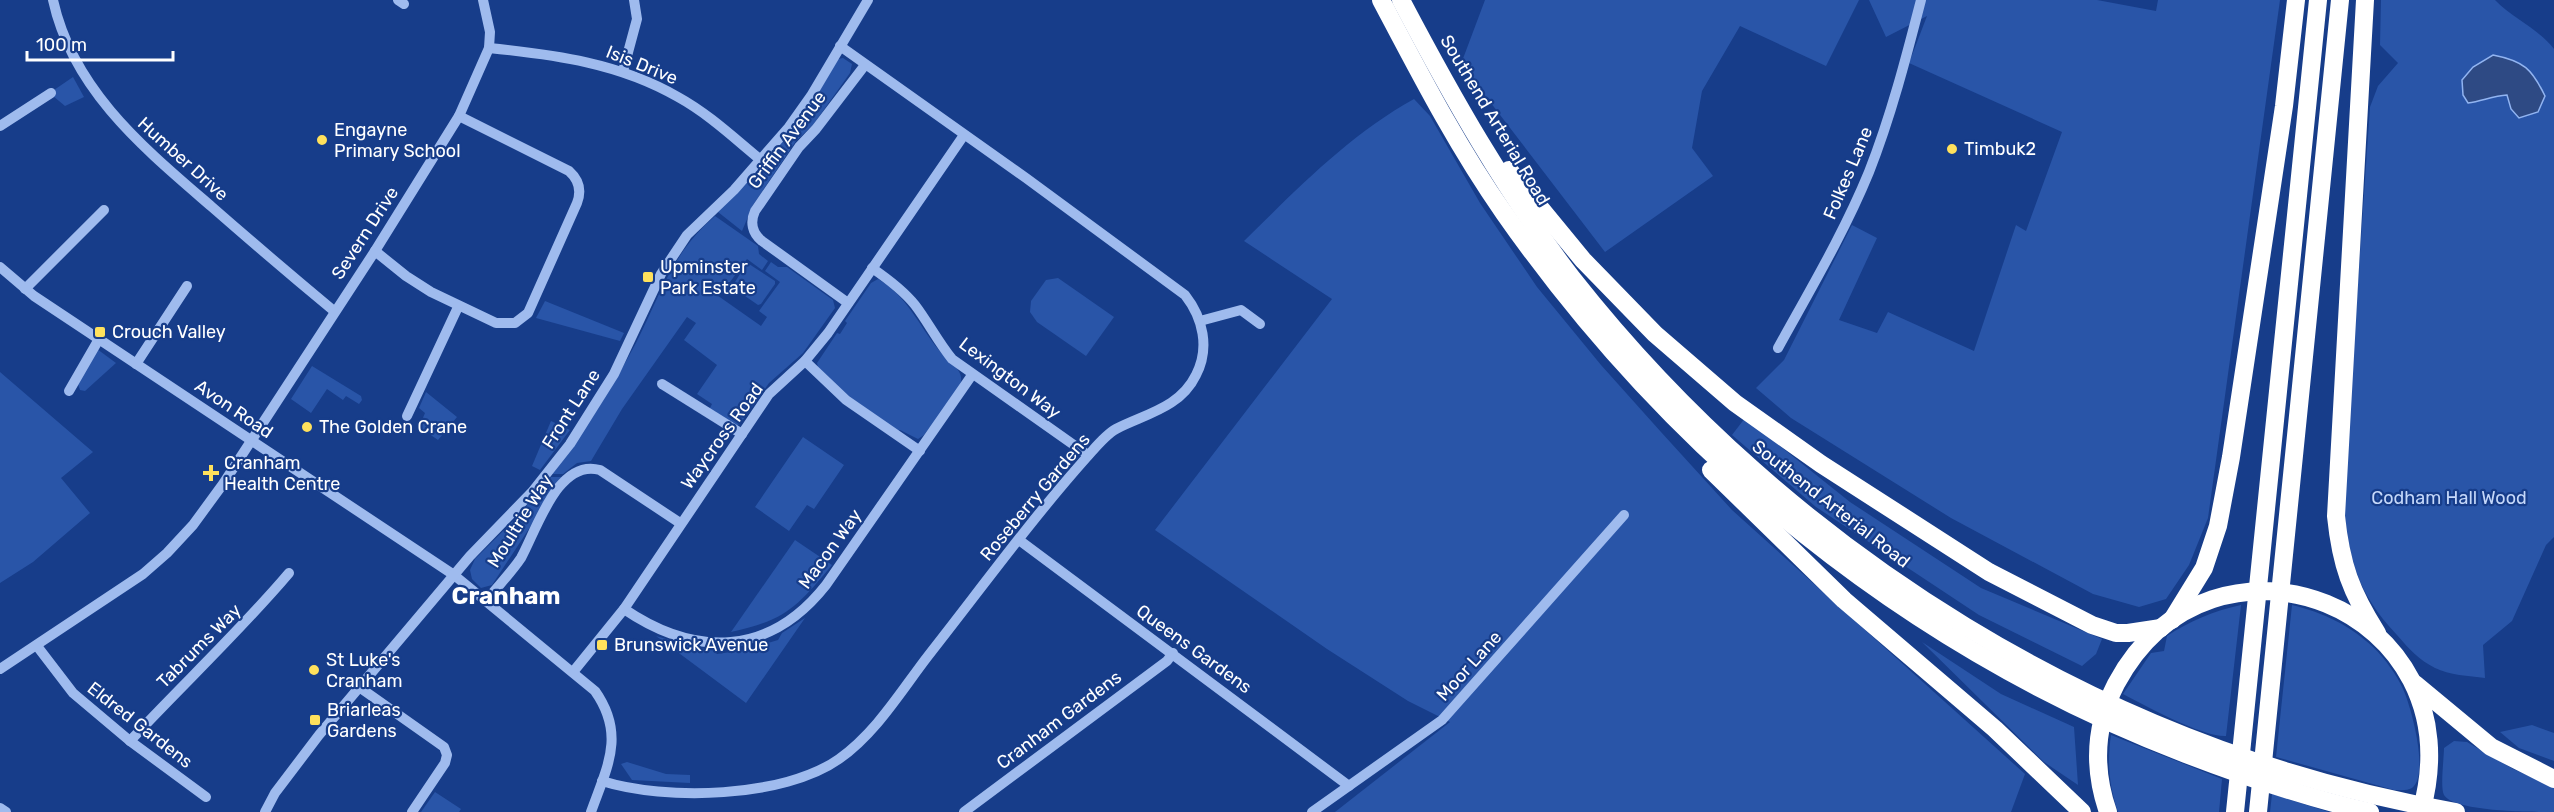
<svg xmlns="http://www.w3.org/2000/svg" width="2554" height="812" font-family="Rubik,sans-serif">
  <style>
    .green { fill: #2955a8 }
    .water { fill: #2e4a84; stroke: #91b4f1; stroke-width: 1.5 }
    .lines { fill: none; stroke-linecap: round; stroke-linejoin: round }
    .minor { stroke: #9fbbee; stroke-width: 10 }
    .highway { stroke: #fff; stroke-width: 18 }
    .poi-dot { fill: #ffe15c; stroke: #173d8a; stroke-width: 2 }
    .labels { text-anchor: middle; stroke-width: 4.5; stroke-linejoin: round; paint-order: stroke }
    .street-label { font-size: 18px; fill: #fff; stroke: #173d8a }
    .poi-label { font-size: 18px; fill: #fff; stroke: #173d8a; text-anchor: start }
    .park-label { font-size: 18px; fill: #c5d8fa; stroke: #173d8a }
    .district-label { font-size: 24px; font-weight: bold; fill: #fff; stroke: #173d8a }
  </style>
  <rect width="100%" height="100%" fill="#173d8a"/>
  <g class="green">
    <polygon points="1485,0 1859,0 1826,66 1740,26 1702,91 1692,148 1713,176 1605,252 1461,64"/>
    <polygon points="1869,0 2097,0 2156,11 2158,0 2280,0 2208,518 2189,565 2166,599 2139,607 2093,594 1951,518 1791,418 1756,388 1784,360 1852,225 1877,238 1839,320 1877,333 1888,312 1974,351 2016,225 2026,231 2062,132 1909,63 1927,16 1886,37"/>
    <path d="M2381,0h114c18,19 43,28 59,49v488l-8,8 -34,76 -29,24 2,33c-16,-2 -36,-3 -50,-10 -16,-8 -26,-19 -38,-33 -42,-45 -47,-75 -54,-134l27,-394 8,-21 20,-23 -18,-18z"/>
    <polygon points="843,58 852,64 850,73 813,125 796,141 753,205 742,231 718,212 838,59"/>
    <polygon points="73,77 84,97 65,106 53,96 54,90"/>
    <path d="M1414,99l16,17 50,87 57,84 64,78 60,67 71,78 293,264 -14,38h-676l115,-90 -42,-21 -81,-52 -172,-119 177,-231 -88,-58c53,-52 105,-106 170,-142z"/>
    <path d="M715,216l43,30 1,8 9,7 -6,9 -15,-11 -17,23h-11l-5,11 47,33 6,-9 -8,-6 21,-29 -15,-11 6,-9 7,5h9l46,33 2,8 -32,45 -34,30 -29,41 -5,2 -26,-16 3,-6 -15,-10 20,-29 -33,-25 12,-17 -9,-6 -65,92 -31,52 -14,2 -14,11h-11c32,-41 59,-85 84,-131 25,-49 35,-89 79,-127z"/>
    <polygon points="746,264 749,264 775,281 775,284 761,304 758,305 732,287"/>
    <polygon points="1058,278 1114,317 1086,356 1037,322 1030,312 1031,301 1046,280"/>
    <path d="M878,279c29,17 40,45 60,70 7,9 26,20 23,33 -2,10 -29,43 -37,53l-6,4 -18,-9 -2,1 -50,-35 -30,-29 -1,-4 20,-30 3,1 7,-11 -2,-2 26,-38z"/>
    <polygon points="545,301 624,333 620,341 536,318"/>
    <polygon points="97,349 116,363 85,391 80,390 78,384"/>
    <polygon points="312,366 361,396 362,400 359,404 346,396 343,400 327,389 311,413 291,399"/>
    <polygon points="0,372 93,452 61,478 90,513 33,562 0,583"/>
    <polygon points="426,392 457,417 438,440 419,427 425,413 419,408"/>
    <polygon points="1745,418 1850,502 1981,588 2102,639 2096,654 2082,666 1979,615 1911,570 1816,507 1732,435"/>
    <polygon points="551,421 570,430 540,470 532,466"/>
    <polygon points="803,437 844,465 814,509 807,505 789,531 755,507"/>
    <polygon points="551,477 563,477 492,585 481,588 472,579 470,570 475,559 515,519"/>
    <path d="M795,540l37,25c-35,42 -46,55 -101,67z"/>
    <path d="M2241,605l-15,131c-24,1 -80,-30 -103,-42l28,-41 13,-2 3,-15c23,-15 46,-25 74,-31z"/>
    <path d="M2292,605c32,8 58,20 82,43 11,11 23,27 29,41 8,17 27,86 9,99 -5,3 -12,2 -18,2l-118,-33z"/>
    <polygon points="805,618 746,703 656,636 694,647 713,650 717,654 745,650 778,640 782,633"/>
    <polygon points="1922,642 2001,694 2074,727 2078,785 2044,762"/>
    <polygon points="2532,725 2554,733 2554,761 2519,748 2500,732"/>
    <path d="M2111,735l111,44 -3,33h-101c-9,-26 -11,-50 -7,-77z"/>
    <path d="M2454,741l13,1 46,27 41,18v25c-20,0 -100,0 -110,-17 -4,-7 0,-37 0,-47z"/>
    <polygon points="627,762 666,774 690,775 690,783 632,780 621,764"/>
    <polygon points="435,792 461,809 459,812 421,812"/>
    <polygon points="2272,794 2329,812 2270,812"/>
  </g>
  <path class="water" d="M2493,55c31,6 39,14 52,41l-7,16 -19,6 -8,-9 -4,-14c-14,1 -25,6 -39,8l-5,-8 -1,-15 11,-13z"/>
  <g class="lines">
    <g class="minor">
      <path d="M53,0c20,91 92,149 159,207 40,35 81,70 122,104"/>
      <polyline points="398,0 404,4"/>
      <path d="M489,48c67,7 130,15 189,49 31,17 57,42 84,64"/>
      <polyline points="623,71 637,19 634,0"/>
      <polyline points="0,126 51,93"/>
      <path d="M375,251l31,25 25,16 65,31h19l13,-10 49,-110c5,-13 2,-23 -8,-32l-110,-55"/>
      <path d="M0,267l34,29 420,279 141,116c31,44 12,76 -4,121"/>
      <path d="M872,268c16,11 31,22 43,37 13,17 23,37 37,54l136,96"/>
      <polyline points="25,289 104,210"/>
      <path d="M848,303l-86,-62c-10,-8 -12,-19 -7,-30l44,-64 17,-18 49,-64"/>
      <polyline points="1200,321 1241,310 1260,324"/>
      <path d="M1778,348c32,-58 66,-115 91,-176 22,-56 37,-114 52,-172"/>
      <polyline points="805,361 846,400 920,451"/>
      <polyline points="136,364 187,286"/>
      <polyline points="662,384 742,434"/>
      <polyline points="69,391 99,339"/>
      <polyline points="407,416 458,307"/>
      <polyline points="1019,540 1349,786"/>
      <path d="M486,601c11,-14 25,-28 35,-43 16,-29 37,-100 79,-88l80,53"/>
      <path d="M624,609c72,49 146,47 202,-24l146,-210"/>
      <polyline points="37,646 73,693 130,741 206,797"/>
      <polyline points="0,669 143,574 167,553 193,525 223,484 375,251 459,116 489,48 490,32 483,0"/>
      <polyline points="573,672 624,609 769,394 805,361 828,333 964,135"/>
      <polyline points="359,687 444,747 447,755 445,763 412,812"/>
      <path d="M130,741c53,-57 109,-109 159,-168"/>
      <path d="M602,781c63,20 182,17 237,-22 37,-26 62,-68 89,-103 52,-66 102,-135 158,-198 9,-10 19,-23 30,-29 29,-15 64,-21 80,-54 14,-27 7,-57 -11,-80l-159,-117 -186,-132"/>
      <polyline points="0,808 6,812"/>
      <polyline points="265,812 275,793 319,735 470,556 532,492 570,444 614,374 661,274 687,235 734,190 789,127 811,96 868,0"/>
      <polyline points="964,812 1167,661 1173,653"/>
      <polyline points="1312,812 1442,720 1624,515"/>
    </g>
    <g class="highway">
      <path d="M1381,0c38,72 76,146 123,213 170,243 404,434 682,541 60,23 121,44 184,58"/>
      <path d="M1401,0c51,97 104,191 171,278 218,277 536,474 884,534"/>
      <path d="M2365,0l-29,516c5,49 15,76 41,117"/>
      <polyline points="1509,170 1583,260 1655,334 1735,403 1821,464 1989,572 2092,625 2116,633 2128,633 2161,628"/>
      <polyline points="1711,470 1844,600 1995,729 2082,812"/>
      <polyline points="2172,620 2204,568 2218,526 2231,457 2284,106 2296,0"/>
      <polyline points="2415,684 2491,747 2554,779"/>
      <path d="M2108,812c-15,-43 -13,-87 8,-128 96,-180 363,-77 305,128"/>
      <polyline points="2235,812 2318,0"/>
      <polyline points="2258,812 2340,0"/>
    </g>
  </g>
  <g class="poi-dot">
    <circle cx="322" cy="140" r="6"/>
    <circle cx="1952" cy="149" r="6"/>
    <rect x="642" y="271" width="12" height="12" rx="3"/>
    <rect x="94" y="326" width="12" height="12" rx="3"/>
    <circle cx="307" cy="427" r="6"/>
    <path d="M208 464h6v6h6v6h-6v6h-6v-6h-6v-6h6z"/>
    <rect x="596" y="639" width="12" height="12" rx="3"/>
    <circle cx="314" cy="670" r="6"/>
    <rect x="309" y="714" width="12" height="12" rx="3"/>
  </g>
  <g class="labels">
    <g class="street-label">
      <text transform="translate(642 65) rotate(22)" y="6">Isis Drive</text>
      <text transform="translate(1495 120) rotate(59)" y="6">Southend Arterial Road</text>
      <text transform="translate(787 140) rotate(-53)" y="6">Griffin Avenue</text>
      <text transform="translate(183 159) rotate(42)" y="6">Humber Drive</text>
      <text transform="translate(1848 173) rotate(-67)" y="6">Folkes Lane</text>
      <text transform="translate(365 233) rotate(-57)" y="6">Severn Drive</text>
      <text transform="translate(1010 378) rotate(37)" y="6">Lexington Way</text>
      <text transform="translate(234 409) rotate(34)" y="6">Avon Road</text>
      <text transform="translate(571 409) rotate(-57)" y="6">Front Lane</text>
      <text transform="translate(722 436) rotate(-54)" y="6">Waycross Road</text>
      <text transform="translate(1035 497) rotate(-50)" y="6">Roseberry Gardens</text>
      <text transform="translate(1831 504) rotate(38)" y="6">Southend Arterial Road</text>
      <text transform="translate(520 521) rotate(-58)" y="6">Moultrie Way</text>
      <text transform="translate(830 549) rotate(-54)" y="6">Macon Way</text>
      <text transform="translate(199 646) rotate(-45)" y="6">Tabrums Way</text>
      <text transform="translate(1194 649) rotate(36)" y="6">Queens Gardens</text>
      <text transform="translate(1469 666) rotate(-48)" y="6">Moor Lane</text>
      <text transform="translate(1059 720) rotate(-37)" y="6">Cranham Gardens</text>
      <text transform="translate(140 725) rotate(38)" y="6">Eldred Gardens</text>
    </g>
    <g class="poi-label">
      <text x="334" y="136">Engayne<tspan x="334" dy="21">Primary School</tspan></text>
      <text x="1964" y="155">Timbuk2</text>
      <text x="660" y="273">Upminster<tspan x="660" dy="21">Park Estate</tspan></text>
      <text x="112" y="338">Crouch Valley</text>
      <text x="319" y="433">The Golden Crane</text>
      <text x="224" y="469">Cranham<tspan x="224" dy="21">Health Centre</tspan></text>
      <text x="614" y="651">Brunswick Avenue</text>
      <text x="326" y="666">St Luke's<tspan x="326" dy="21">Cranham</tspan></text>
      <text x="327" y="716">Briarleas<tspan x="327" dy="21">Gardens</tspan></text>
    </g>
    <g class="park-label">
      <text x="2449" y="504">Codham Hall Wood</text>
    </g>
    <g class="district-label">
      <text x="506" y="604">Cranham</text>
    </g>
  </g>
  <path d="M27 51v9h146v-9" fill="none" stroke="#ffffff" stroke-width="3"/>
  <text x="36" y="51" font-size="18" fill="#ffffff" stroke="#173d8a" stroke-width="4.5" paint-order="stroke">100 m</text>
</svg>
